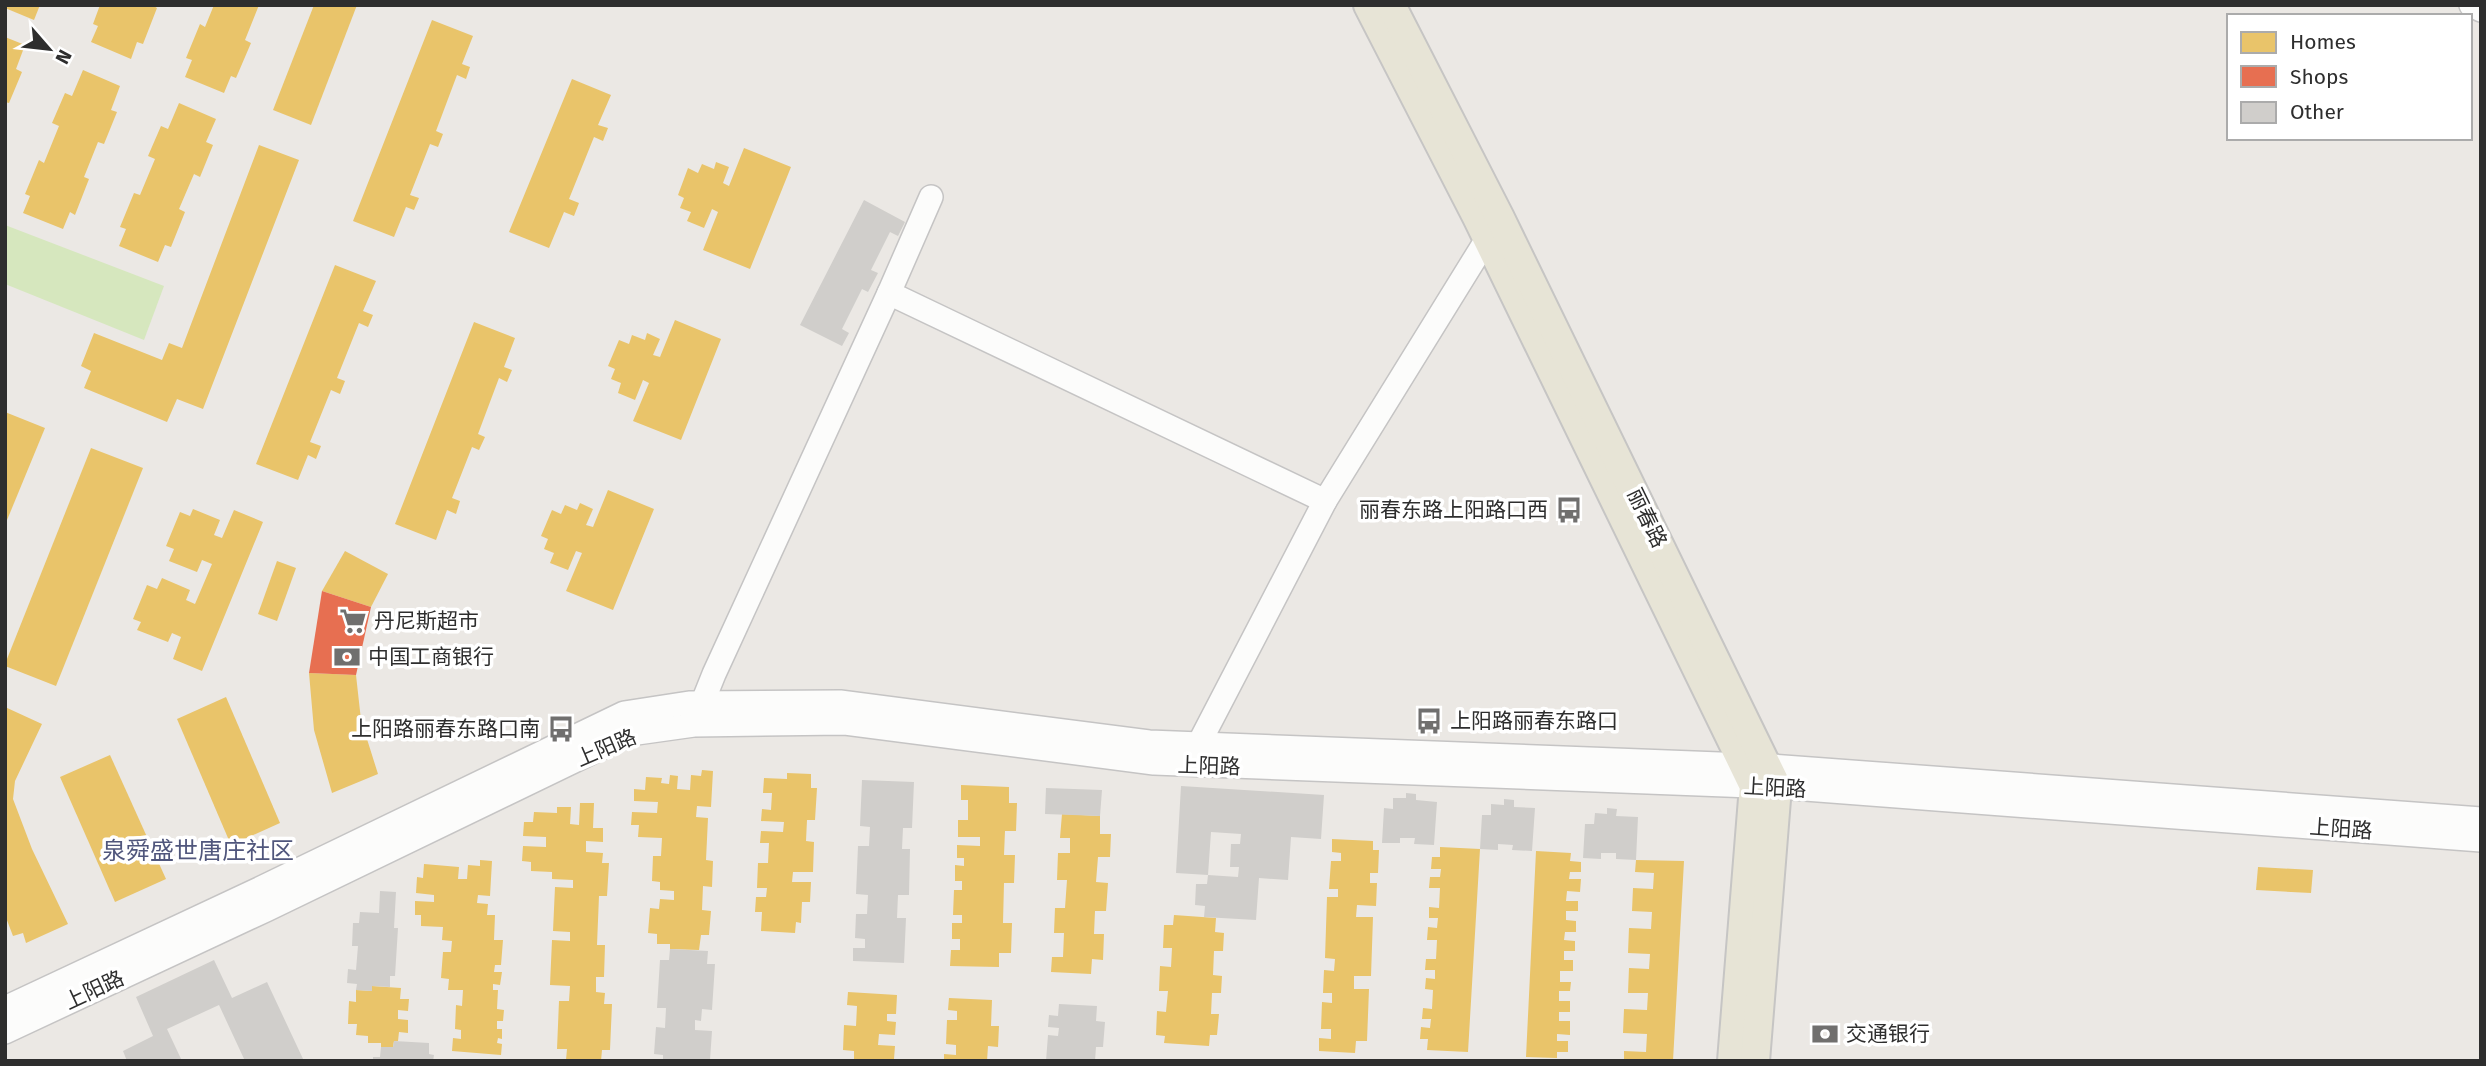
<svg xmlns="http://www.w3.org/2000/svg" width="2486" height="1066" font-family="'Fira Sans','Noto Sans SC',sans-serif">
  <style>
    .pitch { fill: #d6e7be }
    .homes { fill: #e9c46a }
    .shops { fill: #e76f51 }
    .building { fill: #d0cecb }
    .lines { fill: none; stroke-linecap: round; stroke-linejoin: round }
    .minor-casing { stroke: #c5c4c4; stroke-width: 26 }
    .major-casing { stroke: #c6c5c4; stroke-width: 32 }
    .minor { stroke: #fcfcfb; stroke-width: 23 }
    .major { stroke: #e7e4d6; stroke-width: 28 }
    .labels { text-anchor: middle; stroke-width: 7; stroke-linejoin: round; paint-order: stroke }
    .poi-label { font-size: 21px; fill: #2e2e2e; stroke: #fff; text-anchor: start }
    .street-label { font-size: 21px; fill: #2e2e2e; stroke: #fff }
    .quarter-label { font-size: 24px; fill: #50567c; stroke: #fff }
  </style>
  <rect width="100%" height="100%" fill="#ebe8e4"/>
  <polygon class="pitch" points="5,225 164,286 144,340 5,284"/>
  <g class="homes">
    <polygon points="5,5 40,5 34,20 5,8"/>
    <polygon points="100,5 152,5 157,8 143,44 137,42 131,59 91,42 98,26 93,24"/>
    <polygon points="214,5 259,5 245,40 251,43 236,78 231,76 224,93 185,77 192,60 186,58 200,24 205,27"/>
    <polygon points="314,5 357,5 311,125 273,110"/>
    <polygon points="432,20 473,36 462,64 470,67 466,79 457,75 436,131 443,134 438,147 430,144 410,195 419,198 414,210 406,207 394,237 353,221"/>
    <polygon points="5,37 25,45 16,69 22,72 9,103 5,102"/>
    <polygon points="83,70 120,86 111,110 117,112 104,144 98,142 84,177 89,179 75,215 70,212 63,229 23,213 30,196 25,194 39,160 44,163 59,126 52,123 65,93 72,96"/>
    <polygon points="572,79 611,95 598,125 608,128 603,141 594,137 569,199 579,203 574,216 564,212 549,248 509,232"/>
    <polygon points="179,103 216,119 206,142 213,145 200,177 194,174 179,209 185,212 171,247 165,245 158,262 119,246 126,229 120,227 134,193 140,195 155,159 148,156 161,126 168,129"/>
    <polygon points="259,145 299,160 203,409 177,399 167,422 84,388 91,371 81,366 94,333 162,360 169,343 182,348"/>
    <polygon points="744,148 791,167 750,269 703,250 718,212 712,209 704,228 687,221 691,212 680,208 684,198 678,195 688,168 698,173 702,164 714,169 716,162 729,167 723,183 729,186"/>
    <polygon points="335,265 376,281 363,311 373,315 368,327 359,323 337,378 345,381 340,394 331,390 310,442 321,446 316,459 308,455 298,480 256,464"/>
    <polygon points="675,320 721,339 681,440 633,421 649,383 643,380 635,400 618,393 621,383 611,379 615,369 608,366 619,340 629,344 632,335 645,340 647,333 660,339 653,355 660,357"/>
    <polygon points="474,322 515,338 504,367 512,370 507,382 499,378 478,434 485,437 479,450 472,447 452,498 460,501 456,514 447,510 436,540 395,524"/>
    <polygon points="5,412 45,428 5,525"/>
    <polygon points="91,448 143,468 56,686 5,666 5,664"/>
    <polygon points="608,490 654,509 613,610 566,591 582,553 576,551 568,570 550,563 554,553 544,549 548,539 541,536 552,510 561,514 565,505 577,510 580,503 593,509 586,525 593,527"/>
    <polygon points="193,509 220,520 214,535 222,538 234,510 263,522 202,671 173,659 181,637 172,633 168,642 137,630 141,622 133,619 147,585 157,589 162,578 190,590 186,600 195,604 212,564 202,560 197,572 169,561 174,549 166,546 180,512 190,516"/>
    <polygon points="345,551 388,574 371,607 322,591"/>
    <polygon points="277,561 296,568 277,621 258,614"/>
    <polygon points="309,673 356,675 361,720 378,774 332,793 314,730"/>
    <polygon points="226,697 280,823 231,845 177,719"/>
    <polygon points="5,707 42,724 15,781 13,799 32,849 68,924 26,943 23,933 13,936 5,915"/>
    <polygon points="110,755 166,879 115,902 60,777"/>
    <polygon points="702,770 713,771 711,807 697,806 696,817 708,818 706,860 713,861 712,887 703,886 702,910 711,911 709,935 701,935 699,950 670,949 670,944 657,944 657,934 648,933 650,908 659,909 660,899 674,900 674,891 660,890 660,882 652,881 653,856 661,856 662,838 638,837 639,825 631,825 632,812 657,813 658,802 634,801 634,789 645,790 646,777 662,778 661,783 669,784 670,775 678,776 677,789 690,790 691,775 701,776"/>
    <polygon points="787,773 811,774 811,788 817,788 815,820 807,820 806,841 814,842 813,872 793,872 792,882 811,882 810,902 802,902 801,923 796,922 795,933 761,931 762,912 755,912 756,897 766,897 767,888 757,888 758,863 768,863 769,843 760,843 761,831 783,832 784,822 761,821 762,809 771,810 772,793 763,793 764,778 787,779"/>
    <polygon points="961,785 1009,787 1009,803 1017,803 1016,831 1005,831 1004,855 1015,855 1014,883 1004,883 1003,923 1012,923 1011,953 999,953 999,967 950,966 951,950 960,950 960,939 952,939 952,923 962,923 962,915 953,915 954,890 962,890 962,881 955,881 955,865 964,866 964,858 957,858 957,845 980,846 980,837 958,837 958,820 968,820 968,800 961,800"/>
    <polygon points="580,803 594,803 593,828 603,828 603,842 586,841 586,852 603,853 602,863 609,863 607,896 599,896 597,945 605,945 604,977 596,977 596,992 605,993 604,1004 612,1004 610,1050 602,1050 601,1061 566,1060 567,1049 557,1049 559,1001 569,1001 570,986 550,985 552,940 570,941 570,932 553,931 555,887 573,888 573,880 552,879 552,872 531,871 531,862 522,861 523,846 546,847 546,837 523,836 524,822 533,822 534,812 557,813 557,807 571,807 570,824 579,825"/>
    <polygon points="1062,814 1100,816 1100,834 1111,834 1110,857 1098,857 1096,882 1108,883 1106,911 1095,911 1094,934 1104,934 1103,960 1092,959 1091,974 1051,972 1052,957 1063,957 1064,933 1054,933 1055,908 1065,908 1067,880 1057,880 1058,853 1070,853 1070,838 1060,838"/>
    <polygon points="1332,839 1373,841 1373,850 1379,850 1378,873 1370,873 1370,883 1377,883 1376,906 1357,905 1356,917 1373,917 1371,976 1354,976 1354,989 1369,989 1367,1041 1356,1041 1355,1053 1319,1051 1319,1038 1331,1039 1331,1029 1321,1029 1322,1002 1332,1003 1332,993 1323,993 1324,970 1334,971 1335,959 1325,958 1327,897 1338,897 1338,889 1329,889 1331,861 1341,861 1341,853 1332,852"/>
    <polygon points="1440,847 1480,849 1468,1052 1427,1050 1428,1039 1420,1039 1421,1027 1430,1028 1431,1019 1422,1019 1423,1008 1432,1009 1433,990 1425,989 1426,978 1435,979 1435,970 1425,970 1426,959 1436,959 1437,940 1427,940 1428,927 1437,928 1438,918 1429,918 1429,907 1439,908 1440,888 1429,888 1430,877 1440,877 1441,869 1431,869 1432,857 1440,857"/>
    <polygon points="1536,851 1571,853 1570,861 1581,862 1581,872 1570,872 1569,879 1581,879 1580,892 1567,891 1566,901 1578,901 1578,911 1566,911 1566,920 1576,921 1576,932 1565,932 1564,940 1575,941 1575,951 1564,951 1564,960 1573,960 1573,971 1560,971 1560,982 1571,982 1570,991 1559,991 1559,1001 1570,1001 1570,1012 1559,1012 1559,1021 1570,1021 1570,1035 1557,1034 1557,1041 1568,1041 1568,1052 1557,1052 1557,1058 1526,1057"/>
    <polygon points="480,860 492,861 490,896 478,895 477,903 488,904 487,915 495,915 494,940 503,940 501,965 495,965 494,972 502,972 500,985 493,984 493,990 498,990 497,1009 504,1010 503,1021 497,1021 497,1029 502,1029 502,1039 498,1038 497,1043 502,1044 501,1055 452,1051 453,1038 461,1039 461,1030 455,1029 456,1005 462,1006 463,990 448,990 449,979 441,978 443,952 451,952 452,941 442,940 443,927 421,926 421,915 415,915 415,901 434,902 434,895 416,893 417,877 423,878 424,864 459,867 458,879 467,879 468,865 480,866"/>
    <polygon points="1636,860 1684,861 1673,1061 1624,1061 1624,1051 1646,1052 1647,1034 1623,1033 1624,1009 1647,1010 1648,993 1628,993 1629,968 1649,969 1650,954 1628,953 1629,928 1651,929 1652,912 1632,911 1633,888 1653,889 1654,873 1635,872"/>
    <polygon points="2258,867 2313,870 2311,893 2256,890"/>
    <polygon points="1174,915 1216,918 1215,932 1224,933 1223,951 1214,951 1213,975 1222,976 1221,993 1212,993 1211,1014 1219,1014 1217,1035 1210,1035 1209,1046 1164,1043 1165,1036 1156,1035 1157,1011 1166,1012 1168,991 1159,991 1160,966 1171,967 1172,948 1163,948 1164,925 1173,925"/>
    <polygon points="372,986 401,988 400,999 409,999 408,1011 398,1010 398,1019 408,1020 408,1033 399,1032 398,1041 394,1041 393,1047 381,1047 381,1043 368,1043 368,1036 356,1035 357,1024 348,1024 349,1001 356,1002 356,990 372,991"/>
    <polygon points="848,992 897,995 896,1014 887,1014 887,1021 896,1022 895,1035 879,1034 878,1045 895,1046 894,1059 854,1061 854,1051 843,1050 844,1025 856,1026 857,1006 847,1005"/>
    <polygon points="949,998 992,1000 991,1026 999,1026 998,1047 988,1046 987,1061 944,1061 944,1054 956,1055 956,1045 946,1044 947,1020 957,1020 957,1011 948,1010"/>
  </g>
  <polygon class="shops" points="322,591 371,607 356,675 309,673"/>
  <g class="building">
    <polygon points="864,200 905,222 898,236 890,232 871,270 878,273 868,292 862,289 842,329 849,333 842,346 800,325"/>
    <polygon points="862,780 914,782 912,828 903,828 902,849 910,849 909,895 898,895 897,918 906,918 904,963 853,961 853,948 865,948 865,939 855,938 856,914 867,914 868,895 856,894 858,846 869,846 870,827 860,826"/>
    <polygon points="1181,786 1324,795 1321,839 1291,837 1288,880 1259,878 1256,920 1204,917 1205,906 1195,905 1196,884 1207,884 1208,875 1238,877 1239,867 1230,867 1231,844 1240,844 1241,834 1211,832 1208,875 1176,873"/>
    <polygon points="1046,788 1102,790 1100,816 1045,814"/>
    <polygon points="1406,793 1416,794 1416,800 1437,802 1434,845 1414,844 1415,838 1400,838 1400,843 1382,843 1384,808 1393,809 1393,798 1406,798"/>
    <polygon points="1504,799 1514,800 1514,807 1535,808 1532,851 1512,850 1513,845 1498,844 1498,850 1480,849 1482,815 1491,815 1491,804 1504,805"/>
    <polygon points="1607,808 1617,809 1616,816 1638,817 1636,860 1616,859 1616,853 1601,853 1601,859 1583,858 1585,824 1594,824 1595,813 1607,814"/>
    <polygon points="380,891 396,892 394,928 398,928 395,976 390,976 390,987 372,986 372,991 356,990 357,984 347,983 348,969 356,970 358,946 352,946 353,923 359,923 360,912 379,913"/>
    <polygon points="670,949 708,951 707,964 715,964 712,1010 702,1009 701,1021 695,1020 695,1030 712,1031 710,1060 663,1061 663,1055 654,1054 656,1027 665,1028 666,1008 657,1008 660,960 669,960"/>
    <polygon points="214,960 232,998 267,982 304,1061 245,1061 219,1005 167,1029 182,1061 127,1061 123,1051 153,1036 136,997"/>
    <polygon points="1059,1004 1097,1006 1096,1021 1105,1022 1103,1047 1096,1047 1095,1061 1046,1061 1048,1035 1058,1036 1059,1028 1048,1027 1049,1015 1058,1016"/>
    <polygon points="394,1041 429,1043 429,1054 434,1055 433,1061 373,1061 373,1057 380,1057 381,1047 393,1047"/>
  </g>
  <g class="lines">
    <g class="minor-casing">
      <g id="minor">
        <polyline points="2471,5 2481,10"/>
        <polyline points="931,197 889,293 1325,501"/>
        <polyline points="698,714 714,674 889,293"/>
        <polyline points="1193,755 1325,501 1495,226"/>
        <polyline points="5,1008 261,888 624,713 689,703 840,702 1149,742 1772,766 2481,819"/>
        <polyline points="5,1032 266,910 630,734 694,725 845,723 1154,763 1777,787 2481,840"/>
      </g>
    </g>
    <g class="major-casing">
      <g id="major">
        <polyline points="1368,5 1477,217 1754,786 1732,1061"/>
        <polyline points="1391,5 1500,218 1777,787 1755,1061"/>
      </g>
    </g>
    <use href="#minor" class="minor"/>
    <use href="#major" class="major"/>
  </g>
  <defs>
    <g id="bus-bare" transform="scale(2.1)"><path d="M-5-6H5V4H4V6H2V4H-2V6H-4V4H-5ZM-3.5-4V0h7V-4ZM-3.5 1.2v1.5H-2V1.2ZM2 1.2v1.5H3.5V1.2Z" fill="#706f6e" stroke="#fff" stroke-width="2.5" paint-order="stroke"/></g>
    <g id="supermarket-bare" transform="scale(2.1)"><path d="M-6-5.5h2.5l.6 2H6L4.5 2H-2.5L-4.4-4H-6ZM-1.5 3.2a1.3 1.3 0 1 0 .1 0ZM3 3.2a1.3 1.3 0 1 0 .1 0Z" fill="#706f6e" stroke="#fff" stroke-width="2.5" paint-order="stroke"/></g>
    <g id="bank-bare" transform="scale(2.1)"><path d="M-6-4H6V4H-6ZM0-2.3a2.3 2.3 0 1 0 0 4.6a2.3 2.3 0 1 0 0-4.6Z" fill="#706f6e" stroke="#fff" stroke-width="2.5" paint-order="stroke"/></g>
  </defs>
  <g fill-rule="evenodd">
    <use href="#bus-bare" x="1569" y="510"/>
    <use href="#supermarket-bare" x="353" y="621"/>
    <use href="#bank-bare" x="347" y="657"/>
    <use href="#bus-bare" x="1429" y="721"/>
    <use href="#bus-bare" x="561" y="729"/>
    <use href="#bank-bare" x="1825" y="1034"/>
  </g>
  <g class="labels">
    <g class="poi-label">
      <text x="1548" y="517" text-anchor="end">丽春东路上阳路口西</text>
      <text x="374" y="628">丹尼斯超市</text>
      <text x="368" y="664">中国工商银行</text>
      <text x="1450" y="728">上阳路丽春东路口</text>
      <text x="540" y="736" text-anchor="end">上阳路丽春东路口南</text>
      <text x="1846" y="1041">交通银行</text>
    </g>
    <g class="street-label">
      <text transform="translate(1647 518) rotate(64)" y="7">丽春路</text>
      <text transform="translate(606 748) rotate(-23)" y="7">上阳路</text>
      <text transform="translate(1209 766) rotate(2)" y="7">上阳路</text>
      <text transform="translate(1775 788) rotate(3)" y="7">上阳路</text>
      <text transform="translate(2341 829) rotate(4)" y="7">上阳路</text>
      <text transform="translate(94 990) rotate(-25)" y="7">上阳路</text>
    </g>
    <g class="quarter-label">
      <text x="198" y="859">泉舜盛世唐庄社区</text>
    </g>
  </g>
  <rect width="2486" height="1066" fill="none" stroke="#2e2e2e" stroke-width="14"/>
  <rect x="2227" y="14" width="245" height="126" fill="#ffffff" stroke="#ababab" stroke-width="2"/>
  <rect x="2241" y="32" width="35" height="21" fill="#e9c46a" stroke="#ababab" stroke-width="2"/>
  <text x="2290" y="49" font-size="21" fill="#2e2e2e">Homes</text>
  <rect x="2241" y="66" width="35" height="21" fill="#e76f51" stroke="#ababab" stroke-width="2"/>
  <text x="2290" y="84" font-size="21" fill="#2e2e2e">Shops</text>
  <rect x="2241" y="102" width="35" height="21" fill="#d0cecb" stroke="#ababab" stroke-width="2"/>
  <text x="2290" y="119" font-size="21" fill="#2e2e2e">Other</text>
  <g transform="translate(49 49) rotate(118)" stroke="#ffffff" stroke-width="5" paint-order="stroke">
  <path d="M0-5L12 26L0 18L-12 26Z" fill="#2e2e2e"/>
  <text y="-10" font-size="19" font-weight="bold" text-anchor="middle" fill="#2e2e2e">N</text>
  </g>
</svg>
